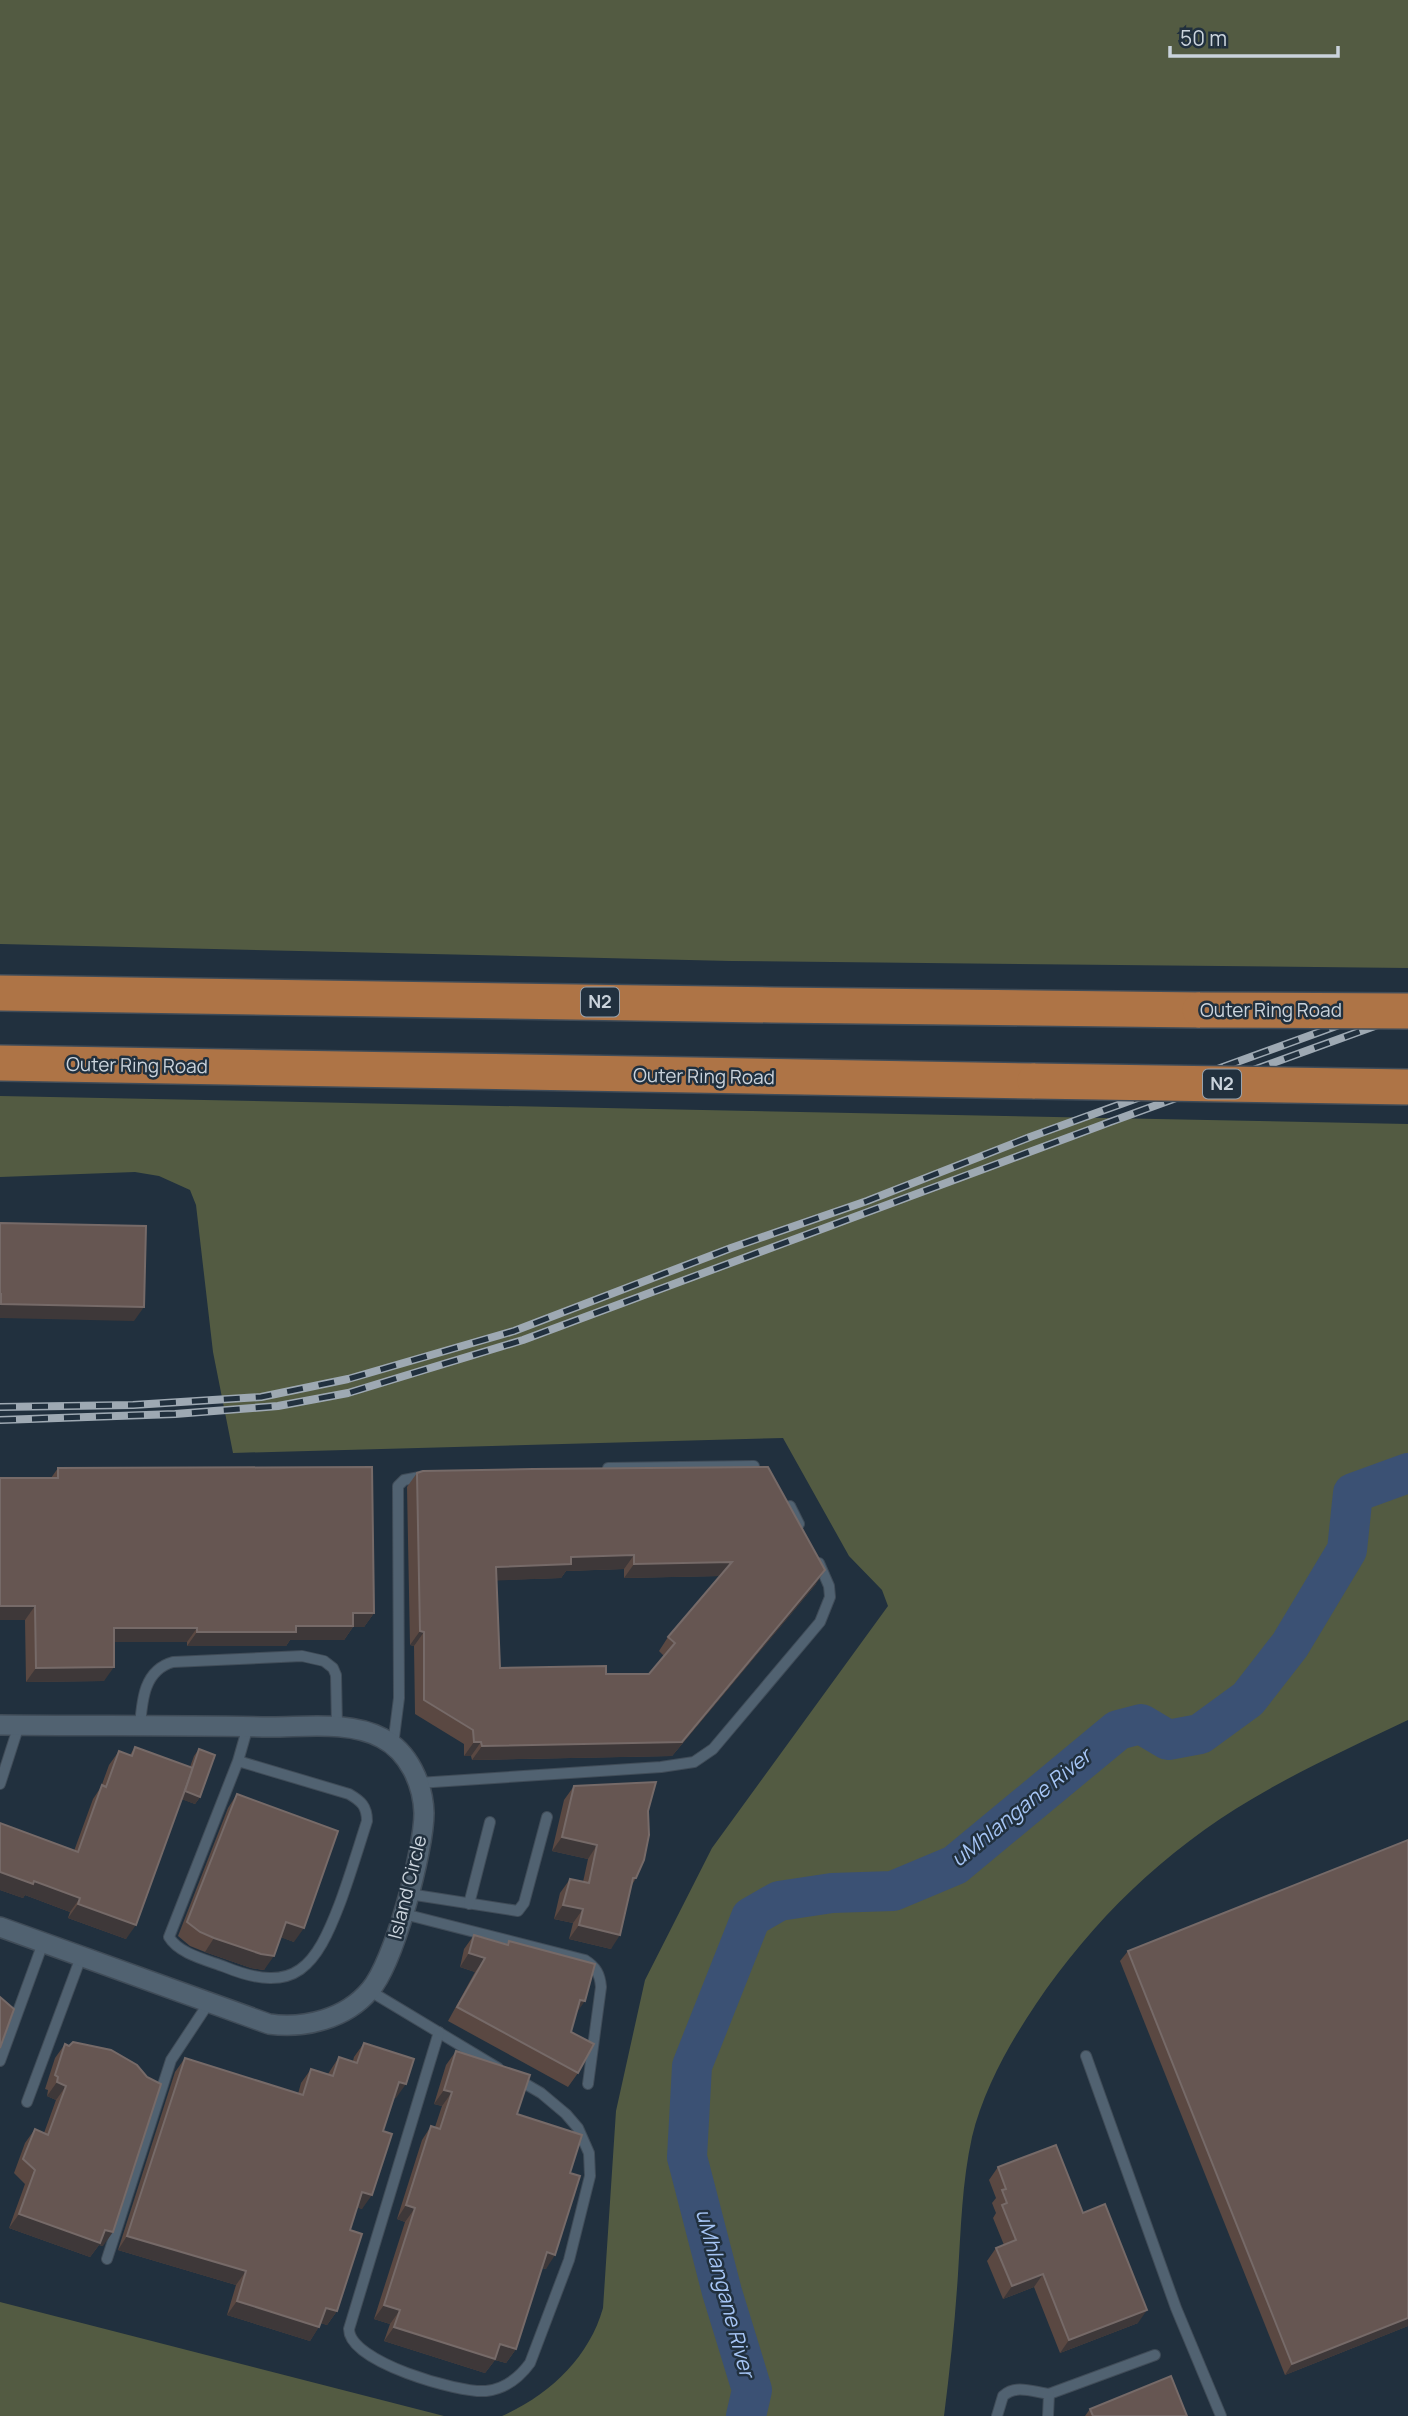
<svg xmlns="http://www.w3.org/2000/svg" width="1408" height="2416" font-family="Manrope,sans-serif">
  <style>
    .green { fill: #535b42 }
    .lines { fill: none; stroke-linecap: round; stroke-linejoin: round }
    .river { stroke: #3b5174; stroke-width: 40 }
    .lane-casing { stroke: #404c58; stroke-width: 12 }
    .street-casing { stroke: #404c58; stroke-width: 22 }
    .highway-casing { stroke: #404c58; stroke-width: 38 }
    .lane { stroke: #516271; stroke-width: 10 }
    .street { stroke: #516271; stroke-width: 19 }
    .highway { stroke: #ae7446; stroke-width: 35 }
    .rail-casing { stroke: #9ea9b3; stroke-width: 8 }
    .rail { stroke: #21303e; stroke-width: 5; stroke-dasharray: 16; stroke-linecap: butt }
    .highway-bridge-casing { stroke: #404c58; stroke-width: 38; stroke-linecap: butt }
    .highway-bridge { stroke: #ae7446; stroke-width: 35 }
    .wall { fill: #5a4842; fill-rule: evenodd }
    .shaded-wall { fill: #3e3839 }
    .building { fill: #665652; stroke: #766a68; stroke-width: 2; fill-rule: evenodd }
    .labels { text-anchor: middle; stroke-width: 5; stroke-linejoin: round; paint-order: stroke }
    .shield { fill: #21303e; stroke: #97a2ad; stroke-width: 2 }
    .shield-label { font-size: 18px; font-weight: bold; fill: #cad3dc }
    .street-label { font-size: 19px; fill: #cad3dc; stroke: #21303e }
    .water-label { font-size: 21px; font-style: italic; fill: #a6c5f5; stroke: #21303e }
  </style>
  <rect width="100%" height="100%" fill="#21303e"/>
  <g class="green">
    <polygon points="0,0 1408,0 1408,968 731,961 0,944"/>
    <path d="M0,1096l1408,28v596c-52,25 -106,49 -156,79 -87,51 -160,122 -216,205 -27,40 -53,87 -64,133 -10,45 -11,91 -14,137 -3,47 -8,95 -14,142h-442c47,-21 87,-58 101,-108l13,-197 29,-131 67,-132 176,-242 -6,-16 -33,-34 -66,-118 -550,15 -20,-101 -17,-147 -6,-15 -31,-14 -24,-4 -135,5z"/>
    <polygon points="0,2302 444,2416 0,2416"/>
  </g>
  <g class="lines">
    <polyline class="river" points="746,2416 752,2390 722,2292 687,2157 692,2066 751,1917 779,1901 832,1893 893,1891 955,1865 1118,1730 1141,1724 1168,1740 1200,1734 1248,1699 1290,1645 1347,1550 1353,1493 1408,1473"/>
    <g class="lane-casing">
      <g id="lane">
        <polyline points="608,1468 754,1466"/>
        <polyline points="790,1506 799,1524"/>
        <path d="M140,1726c2,-26 4,-56 33,-64l129,-6 22,5 9,7 3,7 1,52"/>
        <polyline points="393,1745 399,1698 398,1486 404,1480 425,1476"/>
        <path d="M238,1761l111,33c12,7 18,12 18,27 -9,28 -17,55 -27,82 -24,63 -44,93 -115,64 -18,-7 -46,-13 -56,-30l69,-176 10,-35"/>
        <polyline points="418,1783 661,1767 694,1762 713,1749 820,1622 830,1597 829,1586 819,1563"/>
        <polyline points="0,1784 19,1725"/>
        <polyline points="409,1894 518,1911 524,1903 547,1817"/>
        <polyline points="469,1904 490,1822"/>
        <path d="M404,1914l181,46c11,7 15,14 16,27l-13,97"/>
        <polyline points="370,1991 498,2068"/>
        <path d="M439,2032l-90,297c0,33 109,64 137,62 19,-2 33,-13 44,-28l39,-103 21,-84 -1,-23 -11,-25 -12,-14 -25,-21 -24,-14"/>
        <polyline points="1086,2056 1176,2308 1221,2416"/>
        <polyline points="0,2061 43,1943"/>
        <polyline points="27,2102 81,1957"/>
        <polyline points="107,2259 171,2060 208,2004"/>
        <polyline points="1049,2394 1155,2355"/>
        <path d="M997,2416l6,-20c13,-12 30,-4 46,-2l-1,22"/>
      </g>
    </g>
    <g class="street-casing">
      <path id="street" d="M0,1725c90,1 181,0 271,2 35,0 79,-6 111,11 27,14 41,46 42,75 0,37 -30,150 -54,177 -24,29 -66,39 -101,34l-269,-97"/>
    </g>
    <g class="highway-casing">
      <g id="highway">
        <polyline points="0,993 772,1005 1200,1010"/>
        <polyline points="0,1063 1035,1081"/>
      </g>
    </g>
    <use href="#lane" class="lane"/>
    <use href="#street" class="street"/>
    <use href="#highway" class="highway"/>
    <g class="rail-casing">
      <g id="rail">
        <polyline points="0,1407 133,1405 261,1397 348,1379 514,1331 731,1248 867,1201 1030,1137 1408,1000"/>
        <polyline points="0,1420 175,1414 278,1406 348,1393 523,1340 1110,1122 1408,1014"/>
      </g>
    </g>
    <use href="#rail" class="rail"/>
    <g class="highway-bridge-casing">
      <g id="highway-bridge">
        <polyline points="1200,1010 1408,1011"/>
        <polyline points="1035,1081 1408,1087"/>
      </g>
    </g>
    <use href="#highway-bridge" class="highway-bridge"/>
  </g>
  <g class="wall">
    <polygon points="58,1468 374,1613 364,1627 353,1627 344,1640 290,1640 286,1646 187,1646 187,1642 114,1642 104,1681 26,1682 25,1620 51,1478"/>
    <path d="M417,1473l399,111 -144,172 -200,4 -1,-4h-7v-12l-49,-30 -1,-68 -4,-1 -3,-158zM624,1569v9l96,-2 -52,61 -9,14 5,5 -15,18h-43l-106,-6 -4,-88 65,-2 5,-7z"/>
    <polygon points="135,1747 190,1767 194,1756 199,1749 200,1797 195,1804 182,1799 126,1939 68,1918 70,1912 25,1895 23,1898 0,1890 74,1851 93,1799 101,1787 109,1765 119,1751 130,1755"/>
    <polygon points="574,1786 648,1811 636,1878 632,1885 611,1949 569,1939 573,1923 554,1919 560,1893 570,1879 583,1882 588,1859 552,1851 564,1800"/>
    <polygon points="237,1794 294,1942 281,1937 264,1970 251,1968 205,1952 190,1946 178,1936 228,1808"/>
    <polygon points="1408,1840 1408,2326 1285,2375 1120,1961 1128,1951"/>
    <polygon points="474,1935 507,1944 509,1941 576,2015 571,2032 578,2073 568,2087 448,2021 475,1972 460,1967 464,1949"/>
    <polygon points="364,2043 396,2098 394,2098 383,2131 362,2209 357,2207 350,2230 337,2311 327,2325 321,2323 310,2341 227,2315 236,2285 118,2250 175,2072 185,2058 298,2094 301,2083 311,2069 328,2074 339,2057 353,2061 354,2057"/>
    <polygon points="65,2044 103,2246 99,2245 90,2257 9,2228 25,2184 14,2173 25,2143 35,2129 44,2133 56,2100 47,2096 48,2090 45,2089 55,2058"/>
    <polygon points="456,2051 517,2114 570,2173 546,2269 542,2268 516,2349 506,2363 495,2360 485,2373 384,2341 390,2324 374,2319 405,2222 397,2219 422,2140 431,2126 435,2127 442,2106 434,2104 446,2065"/>
    <polygon points="998,2167 1083,2213 1138,2323 1060,2353 1034,2287 1003,2299 987,2261 996,2248 1004,2245 993,2218 996,2213 992,2203 996,2198 989,2180"/>
    <polygon points="1090,2409 1187,2416 1085,2416"/>
  </g>
  <g class="shaded-wall">
    <polygon points="1,1304 144,1307 134,1321 0,1318 0,1306"/>
    <polygon points="634,1555 624,1569 566,1571 561,1578 486,1581 496,1567 571,1557"/>
    <polygon points="732,1562 722,1576 624,1578 634,1564"/>
    <polygon points="825,1570 816,1584 672,1756 472,1760 482,1746 682,1742"/>
    <polygon points="0,1606 35,1606 25,1620 0,1620"/>
    <polygon points="353,1613 374,1613 364,1627 353,1627 344,1640 290,1640 286,1646 187,1646 197,1632 296,1626"/>
    <polygon points="114,1628 197,1628 187,1642 104,1642"/>
    <polygon points="420,1631 424,1632 414,1646 410,1645"/>
    <polygon points="114,1667 104,1681 26,1682 36,1668"/>
    <polygon points="474,1742 481,1742 471,1756 464,1756"/>
    <polygon points="183,1791 200,1797 195,1804 178,1798"/>
    <polygon points="562,1837 597,1845 588,1859 552,1851"/>
    <polygon points="0,1872 34,1881 80,1898 70,1912 25,1895 23,1898 0,1890"/>
    <polygon points="78,1904 136,1925 126,1939 68,1918"/>
    <polygon points="563,1905 583,1909 573,1923 554,1919"/>
    <polygon points="286,1922 304,1928 294,1942 277,1936"/>
    <polygon points="579,1925 620,1935 611,1949 569,1939"/>
    <polygon points="214,1938 274,1956 264,1970 251,1968 205,1952"/>
    <polygon points="469,1953 485,1958 475,1972 460,1967"/>
    <polygon points="580,2000 585,2001 575,2015"/>
    <polygon points="57,2082 66,2086 56,2100 47,2096"/>
    <polygon points="399,2082 406,2084 396,2098 389,2096"/>
    <polygon points="444,2090 452,2092 442,2106 434,2104"/>
    <polygon points="362,2192 372,2195 362,2209 352,2206"/>
    <polygon points="406,2205 415,2208 405,2222 397,2219"/>
    <polygon points="19,2214 105,2230 113,2232 103,2246 99,2245 90,2257 9,2228"/>
    <polygon points="127,2236 246,2271 236,2285 118,2250"/>
    <polygon points="547,2252 555,2255 546,2269 537,2266"/>
    <polygon points="1043,2274 1034,2287 1003,2299 1012,2286"/>
    <polygon points="237,2301 319,2327 310,2341 227,2315"/>
    <polygon points="384,2305 400,2310 390,2324 374,2319"/>
    <polygon points="326,2308 337,2311 327,2325 316,2322"/>
    <polygon points="1147,2310 1138,2323 1060,2353 1069,2340"/>
    <polygon points="1408,2318 1408,2326 1285,2375 1292,2364"/>
    <polygon points="394,2327 500,2344 516,2349 506,2363 495,2360 485,2373 384,2341"/>
  </g>
  <g class="building">
    <polygon points="0,1223 146,1226 144,1307 1,1304 1,1294 0,1294"/>
    <polygon points="372,1467 374,1613 353,1613 353,1626 296,1626 296,1632 197,1632 197,1628 114,1628 114,1667 36,1668 35,1606 0,1606 0,1478 58,1478 58,1468"/>
    <path d="M768,1467l57,103 -143,172 -200,4 -1,-4h-7l-1,-12 -49,-30v-68l-4,-1 -3,-158 6,-2 110,-2zM634,1555v9l98,-2 -64,75 7,6 -26,31h-43v-8l-106,2 -4,-101 75,-3v-7z"/>
    <polygon points="135,1747 193,1768 136,1925 78,1904 80,1898 34,1881 33,1884 0,1872 0,1823 78,1852 102,1785 106,1787 119,1751 132,1756"/>
    <polygon points="199,1749 215,1755 200,1797 185,1791"/>
    <polygon points="656,1782 648,1811 649,1835 644,1860 636,1878 633,1878 620,1935 579,1925 583,1909 563,1905 570,1879 589,1883 597,1845 562,1837 574,1786"/>
    <polygon points="237,1794 338,1831 304,1928 286,1922 274,1956 261,1954 214,1938 200,1932 187,1922"/>
    <polygon points="1408,1840 1408,2318 1292,2364 1128,1951"/>
    <polygon points="474,1935 508,1945 509,1941 595,1964 585,2001 580,2000 571,2032 594,2044 578,2073 457,2007 485,1958 469,1953"/>
    <polygon points="0,1997 14,2009 0,2048"/>
    <polygon points="73,2042 111,2050 137,2065 147,2077 161,2084 113,2232 105,2230 100,2243 19,2214 35,2170 23,2159 35,2129 48,2135 66,2086 57,2082 58,2077 55,2075 65,2044 69,2046"/>
    <polygon points="364,2043 414,2059 406,2084 399,2082 383,2131 392,2134 372,2195 362,2192 350,2230 362,2234 337,2311 326,2308 319,2327 237,2301 246,2271 127,2236 185,2058 303,2095 311,2069 333,2076 339,2057 357,2063"/>
    <polygon points="456,2051 530,2075 517,2114 582,2135 570,2173 580,2176 555,2255 547,2252 516,2349 500,2344 495,2359 394,2327 400,2310 384,2305 415,2208 406,2205 431,2126 440,2129 452,2092 444,2090"/>
    <polygon points="1056,2145 1083,2213 1105,2204 1147,2310 1069,2340 1043,2274 1012,2286 996,2248 1016,2240 1002,2205 1007,2203 1002,2190 1006,2189 998,2167"/>
    <polygon points="1171,2376 1187,2416 1093,2416 1090,2409"/>
  </g>
  <g class="labels">
    <g class="shield">
      <rect x="581" y="987.5" width="38" height="29" rx="5"/>
      <rect x="1203" y="1069.5" width="38" height="29" rx="5"/>
    </g>
    <g class="shield-label">
      <text x="600" y="1008">N2</text>
      <text x="1222" y="1090">N2</text>
    </g>
    <g class="street-label">
      <text x="1271" y="1017">Outer Ring Road</text>
      <text transform="translate(137 1065) rotate(1)" y="7">Outer Ring Road</text>
      <text transform="translate(704 1076) rotate(1)" y="7">Outer Ring Road</text>
      <text transform="translate(407 1887) rotate(-76)" y="7">Island Circle</text>
    </g>
    <g class="water-label">
      <text transform="translate(1021 1808) rotate(-39)" y="7">uMhlangane River</text>
      <text transform="translate(725 2293) rotate(75)" y="7">uMhlangane River</text>
    </g>
  </g>
  <path d="M1170 46v10h168v-10" fill="none" stroke="#cad3dc" stroke-width="3.5"/>
  <text x="1180" y="46" font-size="21" fill="#cad3dc" stroke="#21303e" stroke-width="5" paint-order="stroke">50 m</text>
</svg>
